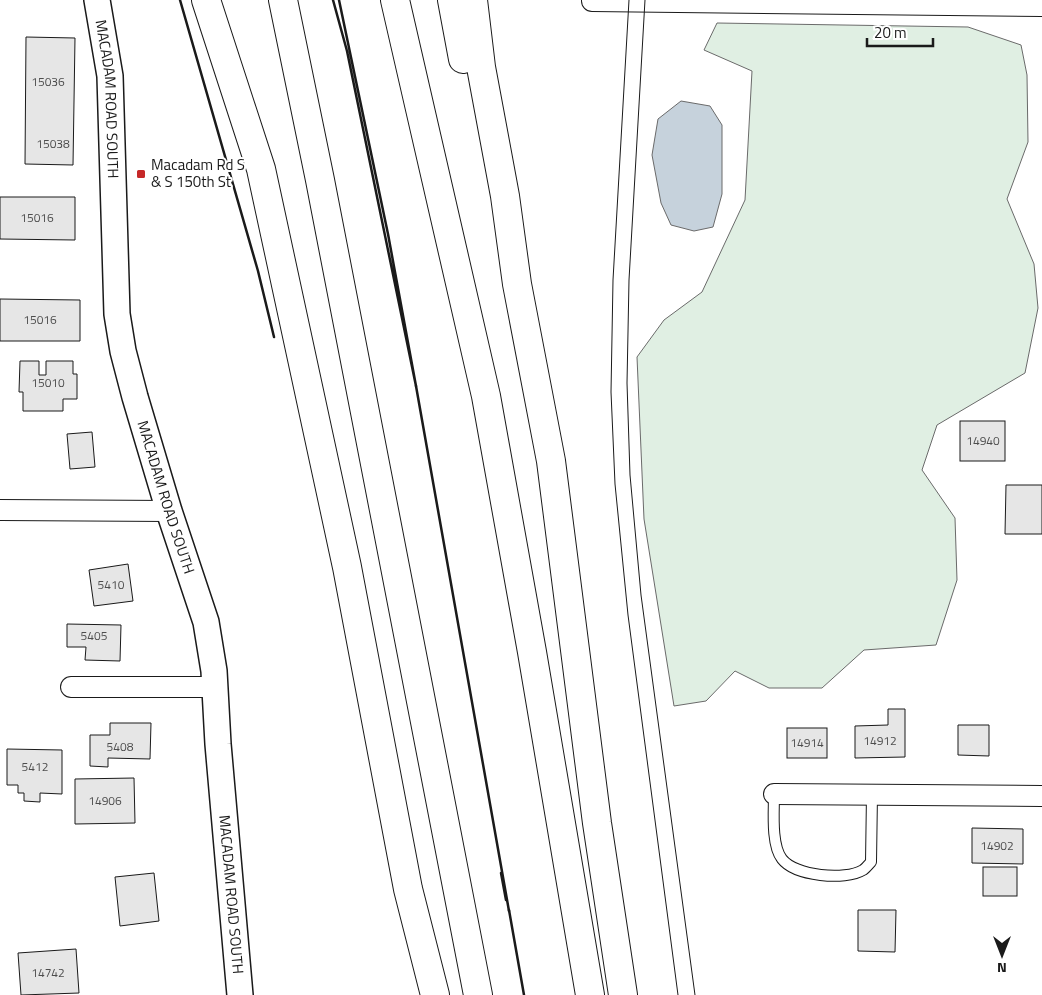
<svg xmlns="http://www.w3.org/2000/svg" width="1042" height="995" font-family="'Titillium Web',sans-serif">
  <style>
    .green { fill: #e0efe3; stroke: #6a6a6a }
    .water { fill: #c6d2dc; stroke: #6a6a6a }
    .building { fill: #e6e6e6; stroke: #1a1a1a }
    .lines { fill: none; stroke-linecap: round; stroke-linejoin: round }
    .service-casing { stroke: #1a1a1a; stroke-width: 12 }
    .minor-casing { stroke: #1a1a1a; stroke-width: 22 }
    .tertiary-casing { stroke: #1a1a1a; stroke-width: 28 }
    .motorway-casing { stroke: #1a1a1a; stroke-width: 30 }
    .service { stroke: #fff; stroke-width: 10 }
    .minor { stroke: #fff; stroke-width: 20 }
    .tertiary { stroke: #fff; stroke-width: 25 }
    .motorway { stroke: #fff; stroke-width: 28 }
    .tram { stroke: #1a1a1a; stroke-width: 1 }
    .wall { stroke: #1a1a1a; stroke-width: 2.5 }
    .poi-dot { fill: #c62828; stroke: #fff; stroke-width: 2 }
    .labels { text-anchor: middle; stroke-width: 4; stroke-linejoin: round; paint-order: stroke }
    .number-label { font-size: 12px; fill: #4d4d4d }
    .street-label { font-size: 15px; fill: #1a1a1a; stroke: #fff }
    .poi-label { font-size: 15px; fill: #1a1a1a; stroke: #fff; text-anchor: start }
  </style>
  <rect width="100%" height="100%" fill="#fff"/>
  <polygon class="green" points="717,23 968,27 1021,45 1027,75 1028,142 1007,199 1034,264 1038,308 1025,373 937,425 922,470 955,518 957,580 936,645 864,650 822,688 769,688 735,671 706,701 674,706 644,519 637,357 664,320 702,292 745,200 752,71 704,50"/>
  <polygon class="water" points="681,101 710,106 722,125 722,194 713,227 694,231 671,225 661,203 652,155 658,119"/>
  <g class="building">
    <polygon points="26,37 75,38 73,165 25,164"/>
    <polygon points="0,197 75,197 75,240 0,239"/>
    <polygon points="0,299 80,300 80,341 0,341"/>
    <polygon points="20,361 39,361 39,375 46,375 46,361 73,361 73,374 77,374 77,399 63,399 63,411 23,411 23,392 19,392"/>
    <rect x="960" y="421" width="45" height="40"/>
    <polygon points="92,432 95,467 70,469 67,434"/>
    <polygon points="1006,485 1042,485 1042,534 1005,534"/>
    <polygon points="128,564 133,601 94,606 89,570"/>
    <polygon points="67,624 121,625 120,661 85,660 86,647 67,647"/>
    <polygon points="888,709 905,709 905,757 855,758 855,726 888,725"/>
    <polygon points="110,723 151,723 150,759 108,758 108,767 90,766 90,735 110,735"/>
    <polygon points="958,725 989,725 989,756 958,755"/>
    <rect x="787" y="728" width="40" height="30"/>
    <polygon points="7,749 62,750 62,794 40,793 40,802 24,801 24,793 18,793 18,785 7,785"/>
    <polygon points="134,778 135,823 75,824 75,779"/>
    <polygon points="972,828 1023,829 1023,864 972,863"/>
    <rect x="983" y="867" width="34" height="29"/>
    <polygon points="154,873 159,921 120,926 115,877"/>
    <polygon points="858,910 896,910 895,952 858,951"/>
    <polygon points="76,949 79,993 21,995 18,953"/>
  </g>
  <g class="lines">
    <g class="service-casing">
      <path id="service" d="M774,794c0,17 -3,51 8,65 13,17 63,22 81,11 3,-2 6,-6 8,-8l1,-68"/>
    </g>
    <g class="minor-casing">
      <g id="minor">
        <polyline points="592,1 1042,6"/>
        <polyline points="0,510 169,511"/>
        <polyline points="71,687 215,687"/>
        <polyline points="774,794 1042,796"/>
      </g>
    </g>
    <g class="tertiary-casing">
      <g id="tertiary">
        <path id="s1" d="M97,0l13,76 7,238 6,37 12,46 34,114 37,111 8,49 4,73 22,251"/>
      </g>
    </g>
    <g class="motorway-casing">
      <g id="motorway">
        <polyline points="206,0 261,169 347,567 408,889 435,995"/>
        <polyline points="283,0 320,180 478,995"/>
        <polyline points="395,0 486,396 532,652 590,995"/>
        <polyline points="452,0 463,59"/>
        <polyline points="473,0 481,67 505,196 517,284 551,461 597,823 623,995"/>
      </g>
    </g>
    <use href="#service" class="service"/>
    <use href="#minor" class="minor"/>
    <use href="#tertiary" class="tertiary"/>
    <use href="#motorway" class="motorway"/>
    <g class="tram">
      <polyline points="629,0 613,280 611,392 615,484 628,615 678,995"/>
      <polyline points="645,0 629,280 627,383 630,475 641,595 695,995"/>
    </g>
    <g class="wall">
      <polyline points="180,0 258,271 274,337"/>
      <polyline points="333,0 347,51 416,386 388,234 339,0"/>
      <polyline points="416,386 509,911"/>
      <polyline points="501,873 506,900"/>
      <polyline points="509,910 524,995"/>
    </g>
  </g>
  <rect class="poi-dot" x="136" y="169" width="10" height="10" rx="2.5"/>
  <g class="labels">
    <g class="number-label">
      <text x="48" y="86">15036</text>
      <text x="53" y="148">15038</text>
      <text x="37" y="222">15016</text>
      <text x="40" y="324">15016</text>
      <text x="48" y="387">15010</text>
      <text x="983" y="445">14940</text>
      <text x="111" y="589">5410</text>
      <text x="94" y="640">5405</text>
      <text x="880" y="745">14912</text>
      <text x="807" y="747">14914</text>
      <text x="120" y="751">5408</text>
      <text x="35" y="771">5412</text>
      <text x="105" y="805">14906</text>
      <text x="997" y="850">14902</text>
      <text x="48" y="977">14742</text>
    </g>
    <g class="street-label">
      <text dy="5" stroke="none"><textPath href="#s1" startOffset="100">MACADAM ROAD SOUTH</textPath></text>
      <text dy="5" stroke="none"><textPath href="#s1" startOffset="505">MACADAM ROAD SOUTH</textPath></text>
      <text dy="5" stroke="none"><textPath href="#s1" startOffset="910">MACADAM ROAD SOUTH</textPath></text>
    </g>
    <g class="poi-label">
      <text x="151" y="170">Macadam Rd S<tspan x="151" dy="17">&amp; S 150th St</tspan></text>
    </g>
  </g>
  <g transform="translate(1002 955) rotate(180)" stroke="#ffffff" stroke-width="4" paint-order="stroke">
  <path d="M0-4L9 19L0 12L-9 19Z" fill="#1a1a1a"/>
  <text y="-8" font-size="14" font-weight="bold" text-anchor="middle" fill="#1a1a1a">N</text>
  </g>
  <path d="M867 38v8h66v-8" fill="none" stroke="#1a1a1a" stroke-width="2.5"/>
  <text x="874" y="38" font-size="15" fill="#1a1a1a" stroke="#ffffff" stroke-width="4" paint-order="stroke">20 m</text>
</svg>
